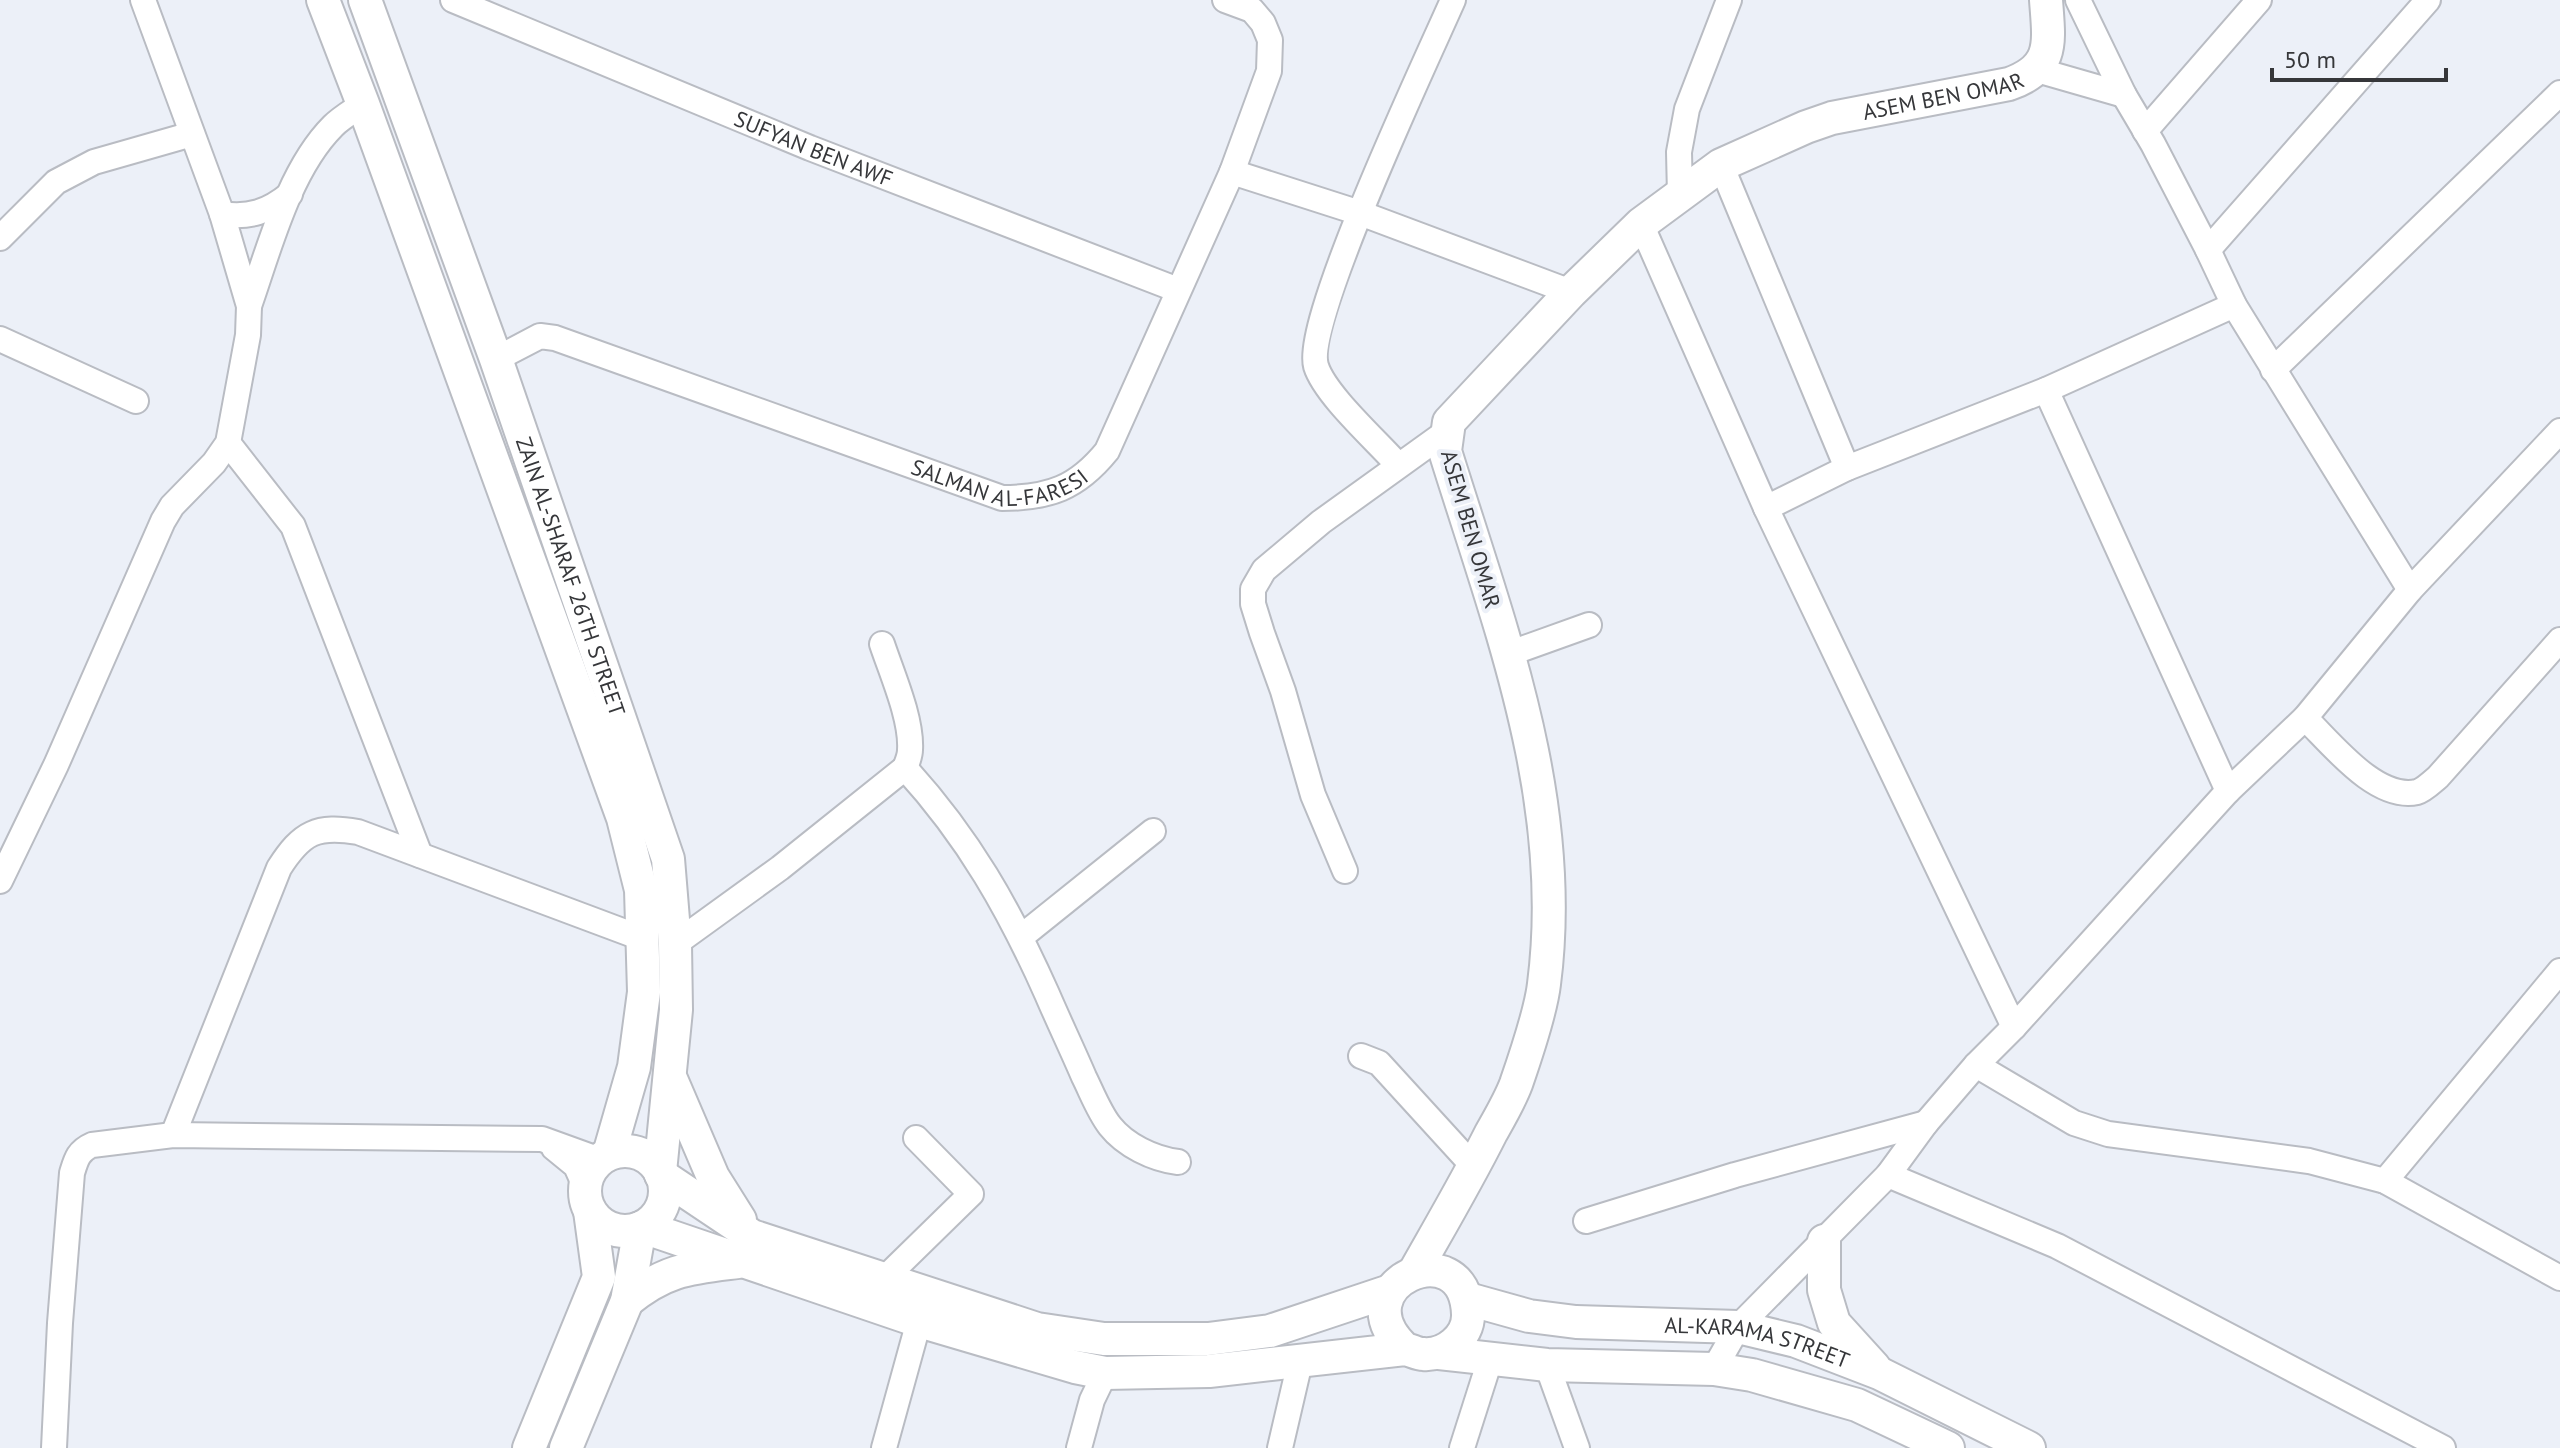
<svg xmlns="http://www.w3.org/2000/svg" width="2560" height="1448" font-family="'PT Sans',sans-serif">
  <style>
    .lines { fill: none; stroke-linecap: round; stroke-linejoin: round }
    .street-casing { stroke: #b9bcc3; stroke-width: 28 }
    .secondary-casing { stroke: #b9bcc3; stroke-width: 36 }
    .street { stroke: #fff; stroke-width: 24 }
    .secondary { stroke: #fff; stroke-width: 32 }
    .labels { text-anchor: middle; stroke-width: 8; stroke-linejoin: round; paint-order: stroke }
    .street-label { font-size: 22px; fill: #36373a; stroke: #ecf0f8 }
  </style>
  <rect width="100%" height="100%" fill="#ecf0f8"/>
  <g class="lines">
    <g class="street-casing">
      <g id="street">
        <path id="s1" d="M453,0l357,148 368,142"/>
        <polyline points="2078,0 2124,95 2153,144 2208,250 2234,305 2410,590"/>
        <polyline points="2037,70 2124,95"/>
        <polyline points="2145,131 2259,0"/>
        <polyline points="1721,165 1847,468"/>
        <polyline points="1232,172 1360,213 1571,292"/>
        <polyline points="1680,195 1679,152 1687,109 1729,0"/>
        <path d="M222,214c27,4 46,-2 68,-20"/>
        <polyline points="1641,224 1766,508 2014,1027"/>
        <polyline points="0,238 56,182 94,162 192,134"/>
        <polyline points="2208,250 2428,0"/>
        <path d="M249,306c20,-57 40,-136 84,-180 8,-8 20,-15 30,-22"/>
        <polyline points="0,339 136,401"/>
        <path id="s2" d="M496,359l44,-23 15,2 447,160c47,0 75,-10 105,-47l125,-279 37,-101 1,-31 -7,-17 -11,-13 -27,-10"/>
        <polyline points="2273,370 2560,93"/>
        <polyline points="2046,390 2228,791"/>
        <polyline points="228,443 293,526 420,855"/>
        <path d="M1398,465c-21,-24 -73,-70 -82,-99 -13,-45 112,-309 137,-366"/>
        <polyline points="1766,508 1847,468 2046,390 2234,305"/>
        <path d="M882,644c10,30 30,75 28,106 0,6 -3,13 -5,18"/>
        <polyline points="1508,654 1589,625"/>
        <path d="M2305,718c27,26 71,83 112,74 7,-2 15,-10 21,-15l122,-137"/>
        <polyline points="1345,871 1313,795 1283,691 1262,633 1253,604 1253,589 1264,570 1321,522 1446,432"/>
        <polyline points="0,881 56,765 163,521 172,506 214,463 228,443 248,335 249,306 222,214 143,0"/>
        <polyline points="1021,937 1153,831"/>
        <path d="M675,944l105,-76 125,-100c64,70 104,141 142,226 12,28 25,55 37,83 8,16 15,35 26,49 15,19 43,33 68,36"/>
        <polyline points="1361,1056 1379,1063 1474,1167"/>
        <polyline points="1976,1065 2074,1123 2108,1134 2309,1161 2385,1181 2560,1278"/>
        <path d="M173,1135l106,-267c23,-36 38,-43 79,-36l286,107"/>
        <polyline points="554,1148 576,1166 585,1186"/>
        <polyline points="1888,1175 2057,1246 2443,1448"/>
        <polyline points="2385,1181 2560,971"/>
        <polyline points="1586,1221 1735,1175 1926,1123"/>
        <polyline points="884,1279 971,1194 916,1138"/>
        <polyline points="1547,1365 1577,1448"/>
        <polyline points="1714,1369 1738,1327 1888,1175 1926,1123 1976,1065 2014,1027 2228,791 2305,718 2410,590 2560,431"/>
        <path d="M54,1448l6,-125 12,-150c4,-13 6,-22 20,-28l81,-10 369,4 58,21"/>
        <polyline points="884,1448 919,1321"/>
        <polyline points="1079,1448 1092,1400 1105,1373"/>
        <polyline points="1280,1448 1300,1362"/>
        <polyline points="1462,1448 1490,1360"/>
      </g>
    </g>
    <g class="secondary-casing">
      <g id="secondary">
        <polyline points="323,0 363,104 623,818 641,890 644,992 634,1067 609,1154"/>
        <path id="s3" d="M365,0l131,359 172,500 7,85 1,66 -16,162"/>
        <polyline points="671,1079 713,1177 740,1220"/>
        <circle cx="625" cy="1191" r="40"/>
        <polyline points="661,1175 752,1236 1037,1329 1104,1339 1208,1339 1270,1331 1390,1291"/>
        <path d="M643,1227l276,94 156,46 30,6 104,-2 196,-22c6,1 12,5 18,5 22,2 46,-17 45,-40 -3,-86 -132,-29 -63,35"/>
        <polyline points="1824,1241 1824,1290 1834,1323 1874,1367"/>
        <path id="s4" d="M1415,1271c26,-46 53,-92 76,-138 9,-16 19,-33 25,-49 9,-26 25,-74 28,-100 24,-185 -45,-359 -99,-533l4,-29 122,-130 70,-68 80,-59 85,-38 26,-9 177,-34c46,-16 40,-42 37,-84"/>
        <path id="s5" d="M1468,1299l61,17 47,6 162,5 58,14 83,32 150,75"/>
        <path d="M627,1301c39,-32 63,-33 111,-39"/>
        <polyline points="1439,1353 1547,1365 1714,1369 1752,1375 1857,1405 1948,1448"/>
        <polyline points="529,1448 599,1277 590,1211"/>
        <polyline points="566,1448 627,1301 640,1228"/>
      </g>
    </g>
    <use href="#street" class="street"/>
    <use href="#secondary" class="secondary"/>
  </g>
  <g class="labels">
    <g class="street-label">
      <text dy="8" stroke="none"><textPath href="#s4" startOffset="1502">ASEM BEN OMAR</textPath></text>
      <text dy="8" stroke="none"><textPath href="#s1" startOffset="390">SUFYAN BEN AWF</textPath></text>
      <text dy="8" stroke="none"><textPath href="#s2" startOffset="536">SALMAN AL-FARESI</textPath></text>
      <text transform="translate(1471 529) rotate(74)" y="8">ASEM BEN OMAR</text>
      <text dy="8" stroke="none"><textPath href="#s3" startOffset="612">ZAIN AL-SHARAF 26TH STREET</textPath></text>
      <text dy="8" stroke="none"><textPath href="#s5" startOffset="294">AL-KARAMA STREET</textPath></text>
    </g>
  </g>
  <path d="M2272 68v12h174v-12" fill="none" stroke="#36373a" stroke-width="4"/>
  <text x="2284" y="68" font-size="24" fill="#36373a" stroke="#ecf0f8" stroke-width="6" paint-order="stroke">50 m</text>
</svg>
